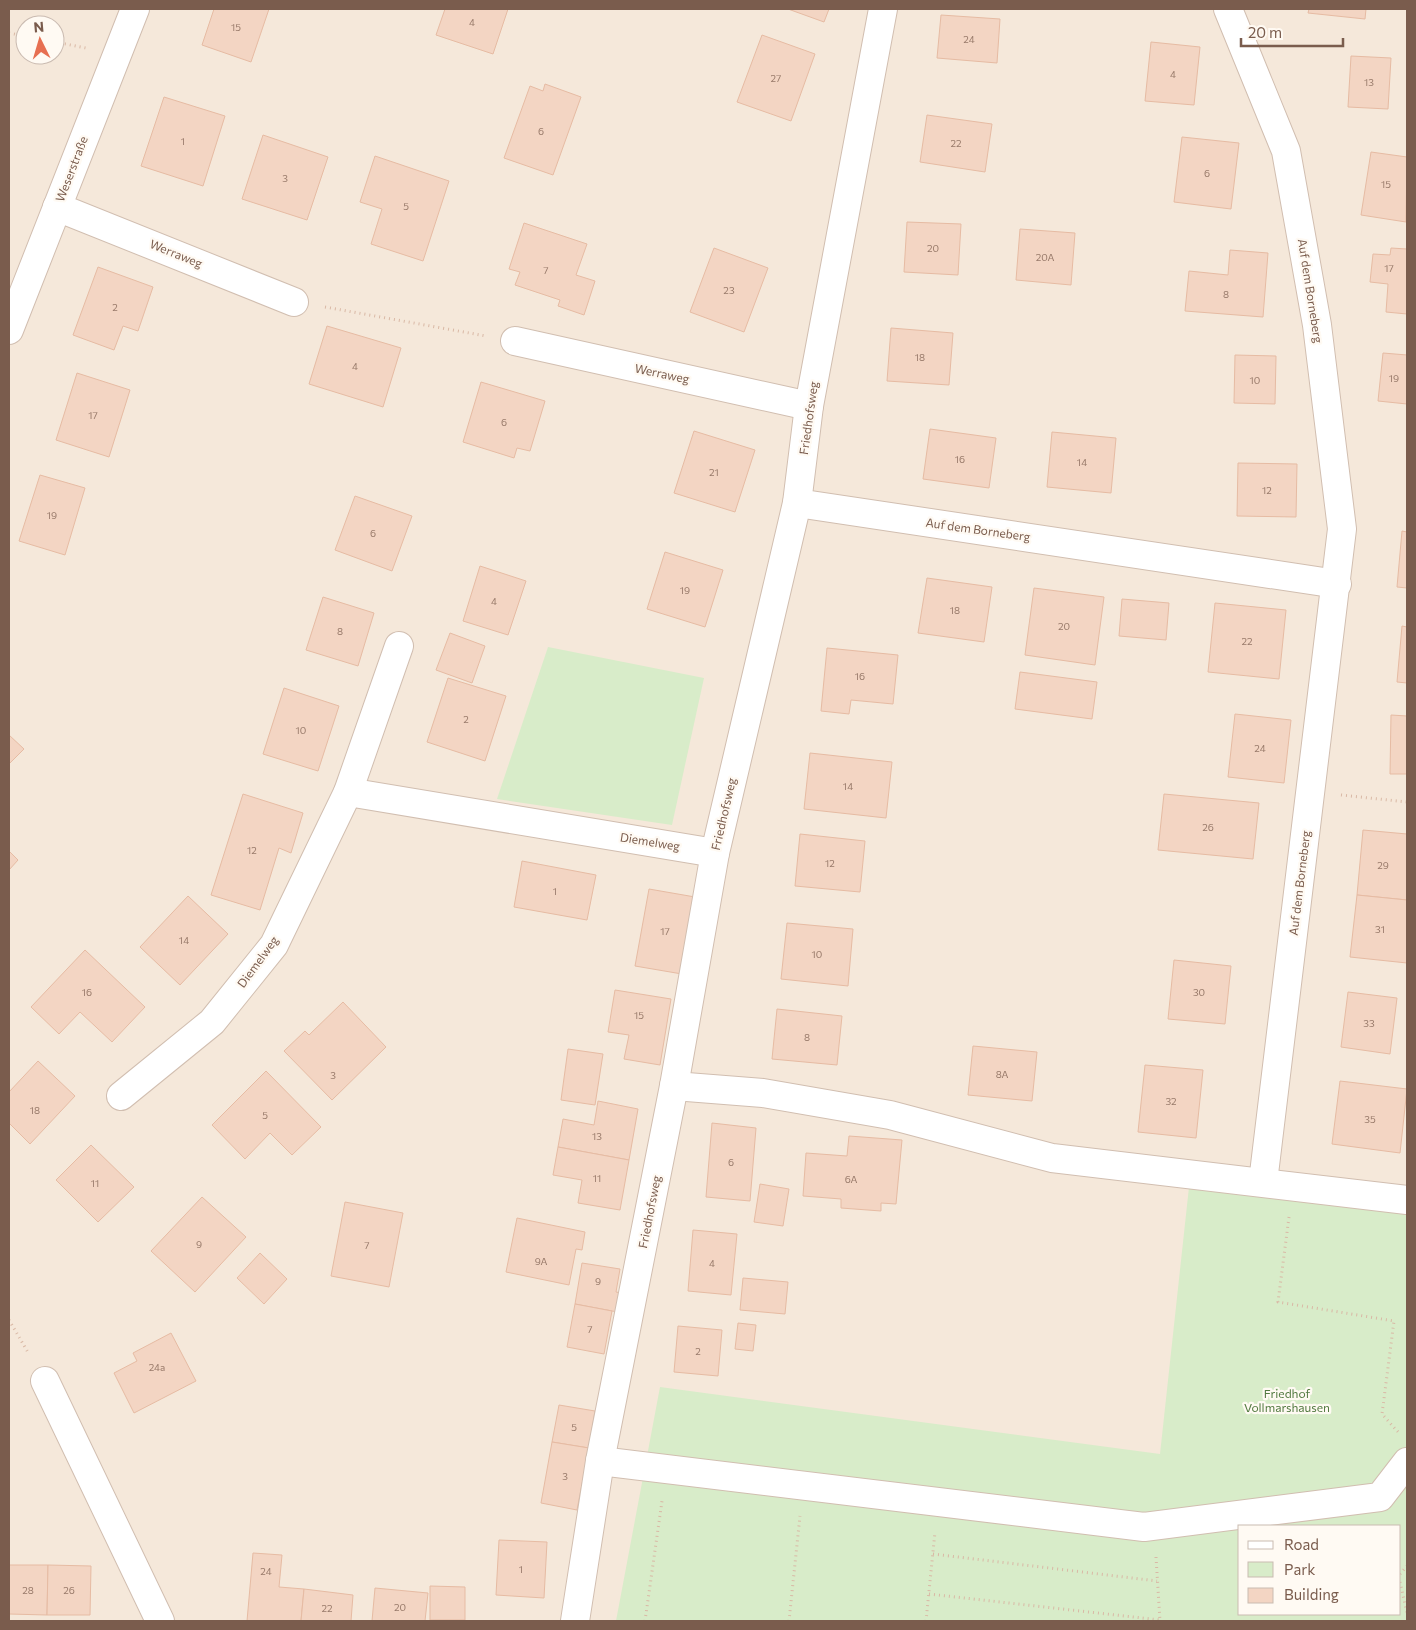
<svg xmlns="http://www.w3.org/2000/svg" width="1416" height="1630" font-family="Commissioner,sans-serif">
  <style>
    .residential { fill: #f5e8da; fill-rule: evenodd }
    .green { fill: #d8ecc9; fill-rule: evenodd }
    .building { fill: #f3d5c3; stroke: #e6bba3 }
    .lines { fill: none; stroke-linecap: round; stroke-linejoin: round }
    .minor-casing { stroke: #d1beb0; stroke-width: 30 }
    .path { stroke: #d9b8a5; stroke-width: 3; stroke-dasharray: 1 4; stroke-linecap: butt }
    .minor { stroke: #fff; stroke-width: 28 }
    .labels { text-anchor: middle; stroke-width: 4.5; stroke-linejoin: round; paint-order: stroke }
    .number-label { font-size: 10px; fill: #987a6a }
    .street-label { font-size: 12px; fill: #7a5c4d; stroke: #fffaf3 }
    .park-label { font-size: 12px; fill: #537a41; stroke: #fffaf3 }
  </style>
  <rect width="100%" height="100%" fill="#fdf6ec"/>
  <path class="residential" d="M9,9h1398v1612h-1398zM25,25h30v30h-30zM1240,1526h160v88h-160z"/>
  <g class="green">
    <polygon points="548,647 704,678 672,825 497,799"/>
    <path d="M1189,1187l218,26v408h-791l44,-234 500,67zM1240,1526h160v88h-160z"/>
  </g>
  <g class="building">
    <polygon points="214,9 269,9 251,62 202,45"/>
    <polygon points="445,9 508,9 493,54 436,35"/>
    <polygon points="788,9 829,9 824,22"/>
    <polygon points="1309,9 1366,9 1365,19 1308,13"/>
    <polygon points="941,15 1000,19 997,63 937,58"/>
    <polygon points="762,35 815,54 791,121 737,102"/>
    <polygon points="1151,42 1200,47 1194,105 1145,101"/>
    <polygon points="1351,56 1391,58 1388,109 1348,107"/>
    <polygon points="545,84 581,97 553,175 504,158 530,86 543,91"/>
    <polygon points="164,97 225,116 203,186 141,166"/>
    <polygon points="927,115 992,124 985,172 920,162"/>
    <polygon points="263,135 328,157 307,220 242,199"/>
    <polygon points="1182,137 1239,143 1231,209 1174,202"/>
    <polygon points="1371,152 1407,157 1406,222 1361,215"/>
    <polygon points="375,156 449,181 423,261 371,244 382,209 360,202"/>
    <polygon points="907,222 961,224 958,275 904,272"/>
    <polygon points="524,223 587,244 576,275 595,281 584,315 558,306 560,300 515,285 520,272 509,269"/>
    <polygon points="1020,229 1075,233 1071,285 1016,280"/>
    <polygon points="714,248 768,268 744,332 690,312"/>
    <polygon points="1391,248 1407,249 1407,314 1386,312 1388,284 1370,282 1373,254 1390,255"/>
    <polygon points="1230,250 1268,253 1263,317 1185,311 1189,271 1228,275"/>
    <polygon points="98,267 153,287 138,331 123,326 114,350 73,335"/>
    <polygon points="327,326 401,348 383,407 309,384"/>
    <polygon points="891,328 953,333 949,385 887,381"/>
    <polygon points="1383,353 1407,355 1407,404 1378,401"/>
    <polygon points="1235,355 1276,356 1275,404 1234,403"/>
    <polygon points="77,373 130,390 109,457 56,440"/>
    <polygon points="481,382 545,401 530,451 517,448 514,458 463,442"/>
    <polygon points="930,429 996,438 989,488 923,479"/>
    <polygon points="694,431 755,450 735,512 674,493"/>
    <polygon points="1052,432 1116,438 1111,493 1047,487"/>
    <polygon points="1238,463 1297,464 1296,517 1237,516"/>
    <polygon points="40,475 85,488 65,555 19,541"/>
    <polygon points="355,496 412,516 392,571 335,550"/>
    <polygon points="1402,531 1407,532 1407,588 1397,587"/>
    <polygon points="665,552 723,570 705,627 647,609"/>
    <polygon points="480,566 526,581 508,635 463,621"/>
    <polygon points="927,578 992,587 984,642 918,633"/>
    <polygon points="1034,588 1104,597 1095,665 1025,655"/>
    <polygon points="323,597 374,613 358,666 306,650"/>
    <polygon points="1122,599 1169,603 1166,640 1119,636"/>
    <polygon points="1215,603 1286,610 1279,679 1208,672"/>
    <polygon points="1402,626 1407,627 1407,683 1397,682"/>
    <polygon points="450,633 485,646 472,683 436,670"/>
    <polygon points="827,648 898,655 893,704 851,700 849,714 821,711"/>
    <polygon points="1020,672 1097,682 1092,719 1015,709"/>
    <polygon points="448,678 506,696 485,761 427,742"/>
    <polygon points="284,688 339,706 318,771 263,754"/>
    <polygon points="1235,714 1291,720 1284,783 1228,777"/>
    <polygon points="1391,715 1407,716 1407,774 1390,774"/>
    <polygon points="9,735 24,749 9,764"/>
    <polygon points="810,753 892,762 886,818 804,809"/>
    <polygon points="243,794 303,813 291,853 279,848 260,910 211,895"/>
    <polygon points="1164,794 1259,803 1253,859 1158,850"/>
    <polygon points="1363,830 1407,834 1407,900 1357,895"/>
    <polygon points="800,834 865,841 860,892 795,886"/>
    <polygon points="9,851 18,860 9,870"/>
    <polygon points="522,861 596,875 587,920 514,907"/>
    <polygon points="649,889 695,897 682,974 635,966"/>
    <polygon points="1357,895 1407,900 1407,963 1350,957"/>
    <polygon points="188,896 228,934 180,985 140,947"/>
    <polygon points="787,923 853,929 848,986 781,979"/>
    <polygon points="85,950 145,1007 112,1042 80,1012 59,1034 31,1007"/>
    <polygon points="1174,960 1231,966 1225,1024 1168,1019"/>
    <polygon points="615,990 671,999 660,1065 624,1059 629,1035 608,1032"/>
    <polygon points="1348,992 1397,998 1390,1054 1341,1047"/>
    <polygon points="343,1002 386,1047 332,1100 284,1051 305,1031 309,1035"/>
    <polygon points="777,1009 842,1016 837,1065 772,1059"/>
    <polygon points="973,1046 1037,1052 1032,1101 968,1095"/>
    <polygon points="568,1049 603,1054 595,1105 561,1100"/>
    <polygon points="38,1061 75,1096 30,1144 9,1123 9,1092"/>
    <polygon points="1145,1065 1203,1070 1196,1138 1138,1132"/>
    <polygon points="266,1071 321,1127 292,1155 270,1133 245,1159 212,1125"/>
    <polygon points="1340,1081 1407,1089 1400,1153 1332,1144"/>
    <polygon points="598,1101 638,1109 629,1160 558,1147 563,1119 594,1125"/>
    <polygon points="712,1123 756,1128 750,1201 706,1197"/>
    <polygon points="849,1136 902,1140 896,1204 881,1203 881,1211 841,1208 841,1199 803,1196 806,1153 847,1156"/>
    <polygon points="91,1145 134,1187 98,1222 56,1180"/>
    <polygon points="558,1147 629,1160 620,1210 578,1203 582,1180 553,1175"/>
    <polygon points="760,1184 789,1189 783,1226 754,1222"/>
    <polygon points="202,1197 246,1237 195,1292 151,1251"/>
    <polygon points="345,1202 403,1213 389,1287 331,1276"/>
    <polygon points="517,1218 585,1232 582,1250 576,1249 569,1285 506,1272"/>
    <polygon points="693,1230 737,1234 731,1295 688,1291"/>
    <polygon points="260,1253 287,1279 264,1304 237,1278"/>
    <polygon points="582,1263 620,1269 616,1292 627,1294 623,1313 575,1304"/>
    <polygon points="743,1278 788,1282 785,1314 740,1310"/>
    <polygon points="575,1304 612,1311 604,1354 567,1347"/>
    <polygon points="738,1323 756,1325 753,1351 735,1349"/>
    <polygon points="678,1326 722,1330 718,1376 674,1372"/>
    <polygon points="171,1333 196,1381 134,1413 114,1373 137,1361 133,1353"/>
    <polygon points="559,1405 595,1411 589,1448 552,1442"/>
    <polygon points="552,1442 589,1448 577,1510 541,1503"/>
    <polygon points="499,1540 547,1542 544,1598 496,1595"/>
    <polygon points="253,1553 282,1555 279,1587 304,1589 301,1621 247,1621"/>
    <polygon points="9,1565 48,1565 47,1615 9,1614"/>
    <polygon points="48,1565 91,1566 90,1615 47,1615"/>
    <polygon points="430,1586 465,1587 465,1620 430,1620"/>
    <polygon points="375,1588 428,1593 425,1621 372,1621"/>
    <polygon points="304,1589 353,1595 351,1621 301,1621"/>
  </g>
  <g class="lines">
    <g class="minor-casing">
      <g id="minor">
        <polyline points="1228,9 1286,151 1317,325 1342,529 1263,1182"/>
        <polyline points="57,207 294,302"/>
        <polyline points="9,330 135,9"/>
        <polyline points="515,341 809,406"/>
        <polyline points="797,503 1337,584"/>
        <polyline points="348,792 399,646"/>
        <polyline points="674,1086 763,1093 890,1115 1052,1158 1407,1200"/>
        <polyline points="121,1096 212,1022 274,945 348,792 715,853"/>
        <polyline points="45,1381 160,1621"/>
        <polyline points="600,1461 1144,1527 1380,1497 1407,1462"/>
        <polyline points="575,1621 600,1461 674,1086 715,853 797,503 809,406 883,9"/>
      </g>
    </g>
    <g class="path">
      <polyline points="9,33 25,36"/>
      <polyline points="55,42 86,48"/>
      <polyline points="325,307 486,336"/>
      <polyline points="1341,795 1407,802"/>
      <polyline points="1289,1217 1278,1302 1394,1321 1382,1414 1399,1433"/>
      <polyline points="9,1320 29,1354"/>
      <polyline points="933,1554 1157,1581"/>
      <polyline points="1156,1557 1160,1621"/>
      <polyline points="1400,1574 1407,1566"/>
      <polyline points="1400,1582 1407,1613"/>
      <polyline points="929,1594 1160,1620"/>
      <polyline points="645,1621 662,1501"/>
      <polyline points="789,1621 800,1516"/>
      <polyline points="926,1621 935,1532"/>
      <polyline points="1407,1621 1407,1619"/>
    </g>
    <use href="#minor" class="minor"/>
  </g>
  <g class="labels">
    <g class="number-label">
      <text x="472" y="26">4</text>
      <text x="236" y="31">15</text>
      <text x="969" y="43">24</text>
      <text x="1173" y="78">4</text>
      <text x="776" y="82">27</text>
      <text x="1369" y="86">13</text>
      <text x="541" y="135">6</text>
      <text x="183" y="145">1</text>
      <text x="956" y="147">22</text>
      <text x="1207" y="177">6</text>
      <text x="285" y="182">3</text>
      <text x="1386" y="188">15</text>
      <text x="406" y="210">5</text>
      <text x="933" y="252">20</text>
      <text x="1045" y="261">20A</text>
      <text x="1389" y="272">17</text>
      <text x="546" y="274">7</text>
      <text x="729" y="294">23</text>
      <text x="1226" y="298">8</text>
      <text x="115" y="311">2</text>
      <text x="920" y="361">18</text>
      <text x="355" y="370">4</text>
      <text x="1394" y="382">19</text>
      <text x="1255" y="384">10</text>
      <text x="93" y="419">17</text>
      <text x="504" y="426">6</text>
      <text x="960" y="463">16</text>
      <text x="1082" y="466">14</text>
      <text x="714" y="476">21</text>
      <text x="1267" y="494">12</text>
      <text x="52" y="519">19</text>
      <text x="373" y="537">6</text>
      <text x="685" y="594">19</text>
      <text x="494" y="605">4</text>
      <text x="955" y="614">18</text>
      <text x="1064" y="630">20</text>
      <text x="340" y="635">8</text>
      <text x="1247" y="645">22</text>
      <text x="860" y="680">16</text>
      <text x="466" y="723">2</text>
      <text x="301" y="734">10</text>
      <text x="1260" y="752">24</text>
      <text x="848" y="790">14</text>
      <text x="1208" y="831">26</text>
      <text x="252" y="854">12</text>
      <text x="830" y="867">12</text>
      <text x="1383" y="869">29</text>
      <text x="555" y="895">1</text>
      <text x="1380" y="933">31</text>
      <text x="665" y="935">17</text>
      <text x="184" y="944">14</text>
      <text x="817" y="958">10</text>
      <text x="87" y="996">16</text>
      <text x="1199" y="996">30</text>
      <text x="639" y="1019">15</text>
      <text x="1369" y="1027">33</text>
      <text x="807" y="1041">8</text>
      <text x="1002" y="1078">8A</text>
      <text x="333" y="1079">3</text>
      <text x="1171" y="1105">32</text>
      <text x="35" y="1114">18</text>
      <text x="265" y="1119">5</text>
      <text x="1370" y="1123">35</text>
      <text x="597" y="1140">13</text>
      <text x="731" y="1166">6</text>
      <text x="597" y="1182">11</text>
      <text x="851" y="1183">6A</text>
      <text x="95" y="1187">11</text>
      <text x="199" y="1248">9</text>
      <text x="367" y="1249">7</text>
      <text x="541" y="1265">9A</text>
      <text x="712" y="1267">4</text>
      <text x="598" y="1285">9</text>
      <text x="590" y="1333">7</text>
      <text x="698" y="1355">2</text>
      <text x="157" y="1371">24a</text>
      <text x="574" y="1431">5</text>
      <text x="565" y="1480">3</text>
      <text x="521" y="1573">1</text>
      <text x="266" y="1575">24</text>
      <text x="28" y="1594">28</text>
      <text x="69" y="1594">26</text>
      <text x="400" y="1611">20</text>
      <text x="327" y="1612">22</text>
    </g>
    <g class="street-label">
      <text transform="translate(72 169) rotate(-69)" y="4">Weserstraße</text>
      <text transform="translate(176 254) rotate(22)" y="4">Werraweg</text>
      <text transform="translate(1310 291) rotate(81)" y="4">Auf dem Borneberg</text>
      <text transform="translate(662 374) rotate(12)" y="4">Werraweg</text>
      <text transform="translate(809 418) rotate(-82)" y="4">Friedhofsweg</text>
      <text transform="translate(978 530) rotate(8)" y="4">Auf dem Borneberg</text>
      <text transform="translate(724 814) rotate(-77)" y="4">Friedhofsweg</text>
      <text transform="translate(650 842) rotate(9)" y="4">Diemelweg</text>
      <text transform="translate(1300 883) rotate(-83)" y="4">Auf dem Borneberg</text>
      <text transform="translate(258 962) rotate(-54)" y="4">Diemelweg</text>
      <text transform="translate(650 1212) rotate(-79)" y="4">Friedhofsweg</text>
    </g>
    <g class="park-label">
      <text x="1287" y="1398">Friedhof<tspan x="1287" dy="14">Vollmarshausen</tspan></text>
    </g>
  </g>
  <rect width="1416" height="1630" fill="none" stroke="#7a5c4d" stroke-width="20"/>
  <rect x="1238" y="1525" width="162" height="90" fill="#fffaf3" stroke="#cabbb1"/>
  <rect x="1248" y="1541" width="25" height="8" fill="#ffffff" stroke="#cabbb1"/>
  <text x="1284" y="1550" font-size="15" fill="#7a5c4d">Road</text>
  <rect x="1248" y="1562" width="25" height="15" fill="#d8ecc9" stroke="#cabbb1"/>
  <text x="1284" y="1575" font-size="15" fill="#7a5c4d">Park</text>
  <rect x="1248" y="1588" width="25" height="15" fill="#f3d5c3" stroke="#cabbb1"/>
  <text x="1284" y="1600" font-size="15" fill="#7a5c4d">Building</text>
  <g transform="translate(40 40) rotate(355)"><circle r="24" fill="#fffaf3" stroke="#cabbb1"/>
  <path d="M0-4L9 19L0 12L-9 19Z" fill="#e76f51"/>
  <text y="-8" font-size="14" font-weight="bold" text-anchor="middle" fill="#7a5c4d">N</text>
  </g>
  <path d="M1241 38v8h102v-8" fill="none" stroke="#7a5c4d" stroke-width="2.5"/>
  <text x="1248" y="38" font-size="15" fill="#7a5c4d" stroke="#fffaf3" stroke-width="4" paint-order="stroke">20 m</text>
</svg>
